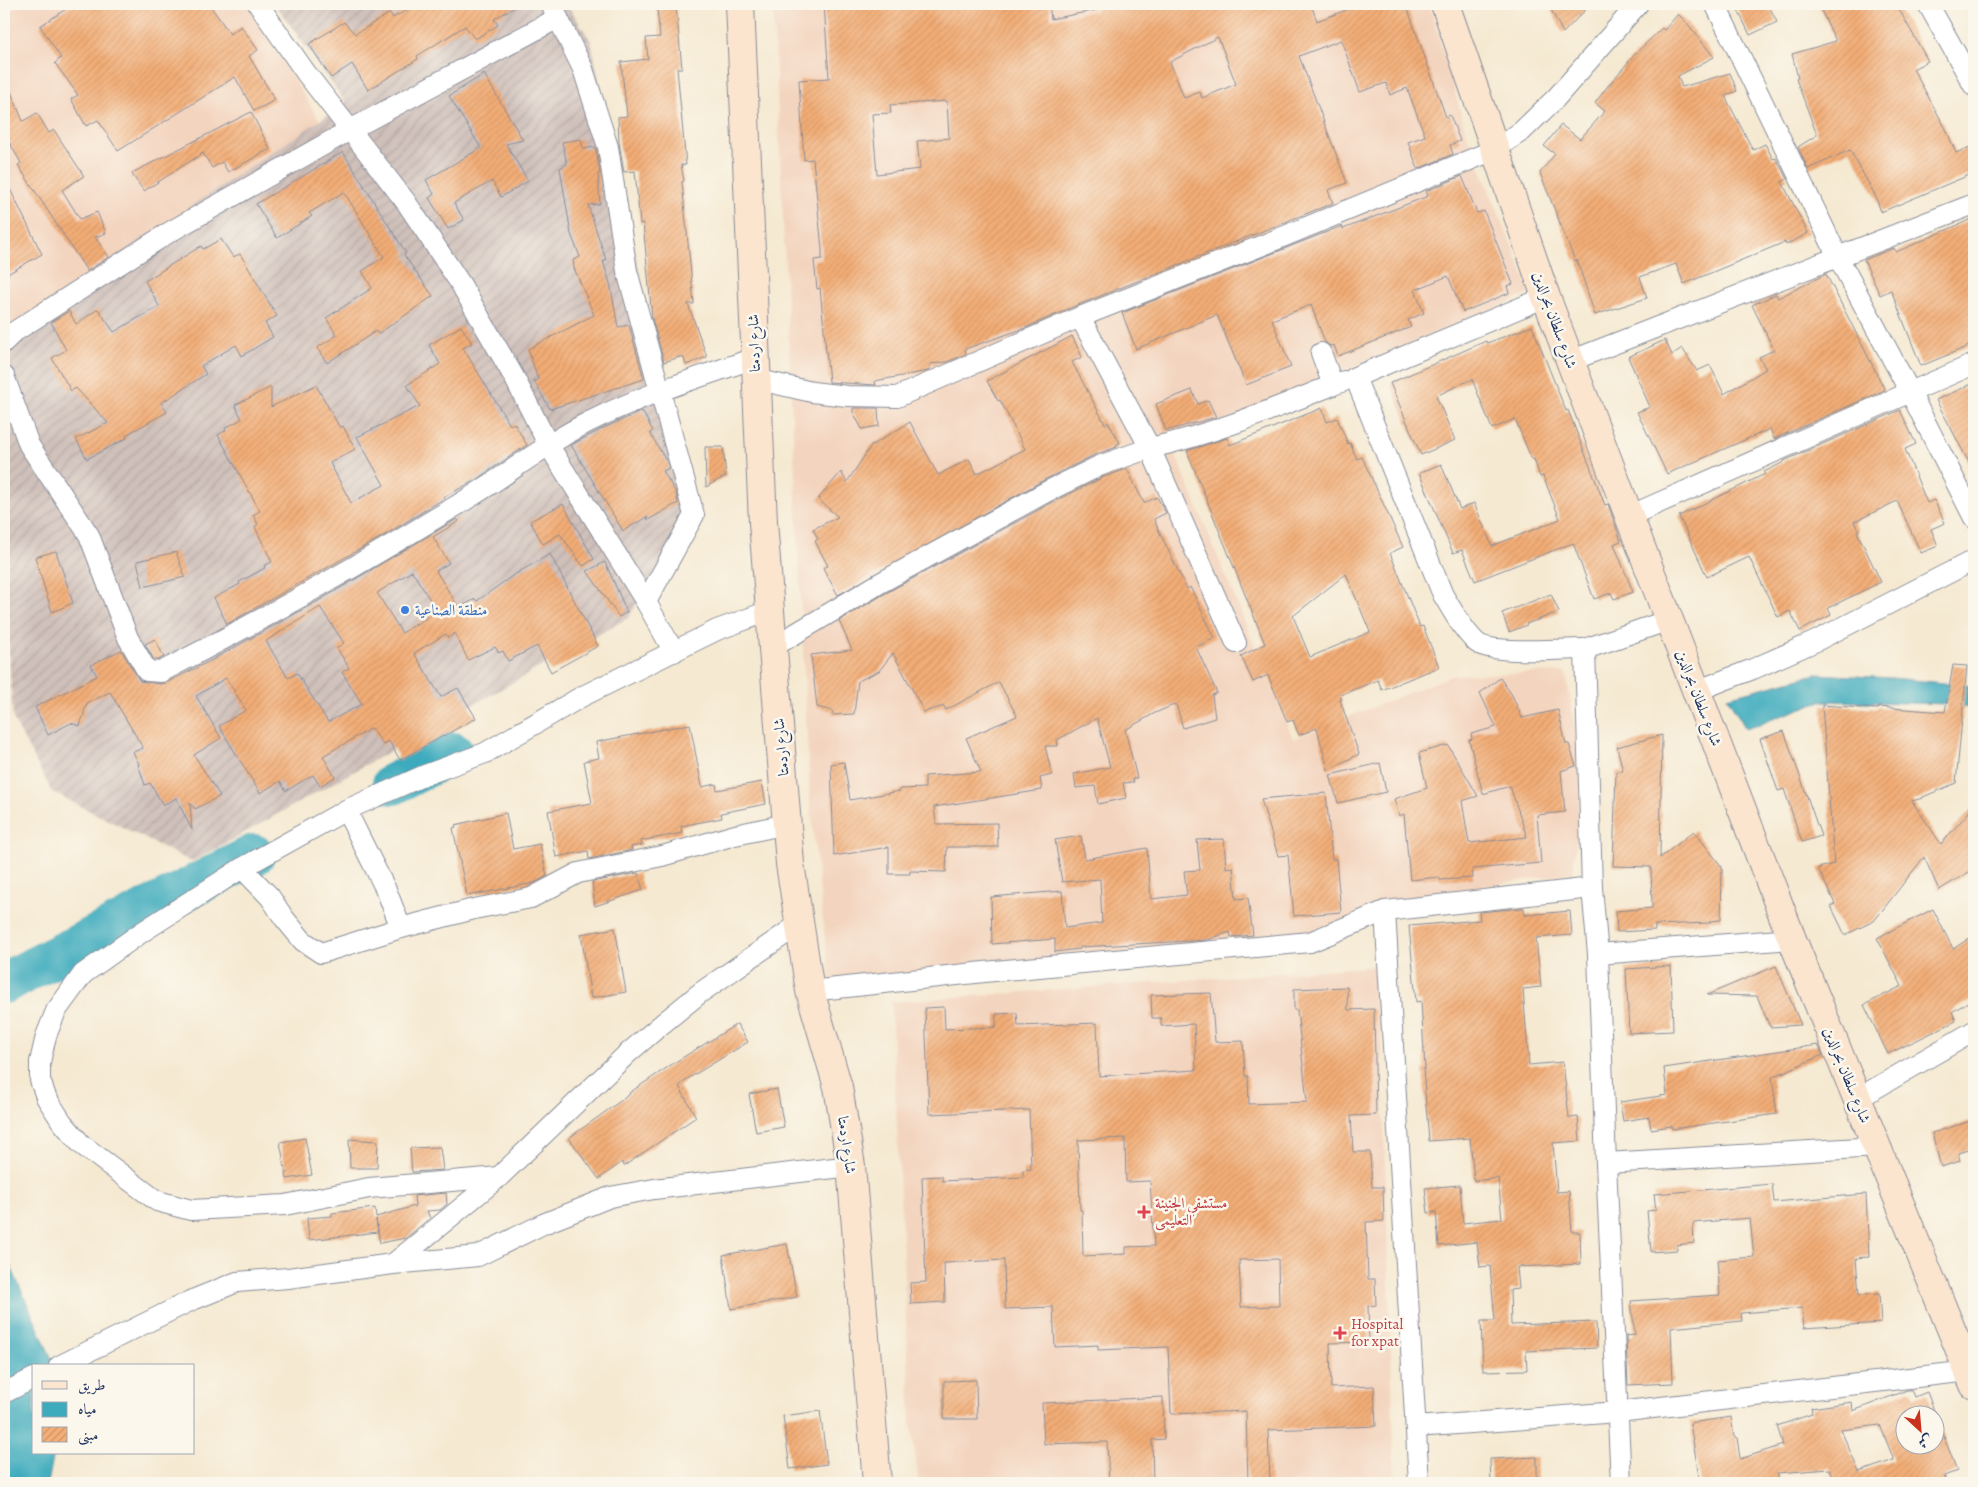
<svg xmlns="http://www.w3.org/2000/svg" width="1978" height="1487" font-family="Alegreya,Amiri,serif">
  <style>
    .built { fill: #f3d4be }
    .industrial { fill: url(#industrial-furrows) }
    .water { fill: #3eabbd; stroke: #2c6d8e }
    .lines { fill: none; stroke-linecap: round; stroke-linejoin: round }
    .river { stroke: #3eabbd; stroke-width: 42 }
    .building { fill: url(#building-hatch); fill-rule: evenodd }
    .street-casing { stroke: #888c98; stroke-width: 22 }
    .secondary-casing { stroke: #888c98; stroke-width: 30 }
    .street { stroke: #fff; stroke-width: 20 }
    .secondary { stroke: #fbe5cf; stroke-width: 28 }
    .shop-dot { fill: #3f7fe0; stroke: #fbf7ec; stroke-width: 2 }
    .health-dot { fill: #e0444e; stroke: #fbf7ec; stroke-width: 2 }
    .labels { text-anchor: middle; stroke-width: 5; stroke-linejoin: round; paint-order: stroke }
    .street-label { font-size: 15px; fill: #1b2f5e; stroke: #fbf7ec }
    .shop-label { font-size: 15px; fill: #366cbe; stroke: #fbf7ec; text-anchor: start }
    .health-label { font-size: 15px; fill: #be3a42; stroke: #fbf7ec; text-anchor: start }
  </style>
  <defs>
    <pattern id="industrial-furrows" width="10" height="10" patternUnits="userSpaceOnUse" patternTransform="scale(1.25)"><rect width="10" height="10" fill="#cfc0ba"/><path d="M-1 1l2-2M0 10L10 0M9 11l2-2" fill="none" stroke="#b1a5a2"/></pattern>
    <pattern id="building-hatch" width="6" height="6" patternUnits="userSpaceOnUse" patternTransform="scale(1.25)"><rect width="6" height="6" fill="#f3ad76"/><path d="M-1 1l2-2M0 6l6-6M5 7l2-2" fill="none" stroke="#d09568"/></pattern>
  </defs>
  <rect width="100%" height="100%" fill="#fbf7ec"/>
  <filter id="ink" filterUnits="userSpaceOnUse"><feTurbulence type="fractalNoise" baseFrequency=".02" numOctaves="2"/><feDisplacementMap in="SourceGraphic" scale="10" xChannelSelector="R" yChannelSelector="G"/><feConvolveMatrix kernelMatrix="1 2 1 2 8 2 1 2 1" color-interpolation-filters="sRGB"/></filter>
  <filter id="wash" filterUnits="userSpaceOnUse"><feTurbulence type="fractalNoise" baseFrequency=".0096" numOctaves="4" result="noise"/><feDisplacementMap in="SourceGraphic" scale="20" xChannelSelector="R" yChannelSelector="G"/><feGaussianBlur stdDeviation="1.12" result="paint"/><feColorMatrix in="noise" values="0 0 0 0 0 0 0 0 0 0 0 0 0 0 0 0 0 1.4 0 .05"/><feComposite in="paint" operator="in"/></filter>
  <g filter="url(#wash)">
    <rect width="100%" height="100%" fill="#f5e9d1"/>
    <g class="built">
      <polygon points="21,4 247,4 320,121 4,331 4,15"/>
      <polygon points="773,4 1429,4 1468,138 1531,293 1171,443 1293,739 1454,675 1566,672 1582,772 1573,873 1403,898 1296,937 830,985 810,801"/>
      <polygon points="1379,966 1395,1483 919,1483 911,1423 891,1002"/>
    </g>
    <polygon class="industrial" points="275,4 567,4 591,41 690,516 628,618 192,862 52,792 13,719 4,569 4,331 346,103"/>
    <g class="water">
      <polygon points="1816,674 1892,678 1974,686 1974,708 1950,704 1821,701 1746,729 1727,697"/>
      <polygon points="4,1251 55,1366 34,1366 34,1453 54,1453 48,1483 4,1483"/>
    </g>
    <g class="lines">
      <g class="river">
        <polyline points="393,784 453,753"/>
        <polyline points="4,983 254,855"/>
      </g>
    </g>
    <g id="blocks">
      <g class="building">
        <polygon points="74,4 209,4 230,34 241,26 258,50 249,56 275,100 254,111 235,77 118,151 98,120 86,126 71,99 78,95 55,63 61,58 40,26"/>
        <polygon points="417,4 520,4 494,19 498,25 475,39 465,26 417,56 418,59 368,90 352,64 331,78 309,44 344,22 355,34 390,13 393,18"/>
        <path d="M824,4h158l1,4 33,-4h33l2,15 46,-9 -1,-6h215l6,17 45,-17h44l40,113 4,-2 10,26 -10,4 3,9 -35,15 -10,-27 17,-6 -18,-48 -17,7 -4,-12 -26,9 -19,-52 -42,16 48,127 -19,7 5,13 -258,103 -50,22 -60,21 1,5 -19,8 -17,2v5l-2,2 -53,10 1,4 -47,-3 -9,-94 -3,1 -3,-29 8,-1v-10l-9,-90 -9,1 -5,-80 30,-2zM1218,37l18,47 -34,14 -2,-6 -16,6 -14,-36zM947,101l2,37 -32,3 3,28 -43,5 -5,-60 19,-1 -1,-8z"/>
        <polygon points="1548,4 1591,4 1563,33"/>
        <polygon points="1735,4 1768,4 1777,22 1750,35"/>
        <polygon points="1818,4 1896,4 1928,61 1913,69 1946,129 1956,153 1970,147 1974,158 1974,173 1881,212 1875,195 1850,150 1808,169 1798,147 1817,135 1796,79 1798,78 1792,54 1836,41"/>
        <polygon points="676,7 682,68 677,68 686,165 681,165 684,181 682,182 694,304 688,304 707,357 686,365 683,356 664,362 652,318 643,223 640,224 635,171 624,172 619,142 618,117 627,116 621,62 648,59 646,38 660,37 657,9"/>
        <polygon points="1678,14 1687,23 1714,57 1678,76 1682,87 1730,73 1737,91 1725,96 1753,150 1765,144 1773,159 1776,158 1787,179 1782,182 1808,233 1786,245 1785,242 1684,284 1676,264 1640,277 1647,298 1595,315 1577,260 1575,261 1540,173 1555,154 1544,146 1561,125 1580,139 1605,111 1595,103 1607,87 1636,53 1662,28 1664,30"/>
        <polygon points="484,74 523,140 506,144 528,181 501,197 492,181 454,203 464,220 448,229 429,198 434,194 426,180 481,148 449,96"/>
        <polygon points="4,75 23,121 37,113 49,133 54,130 84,176 62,190 80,219 97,212 106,233 95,237 109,257 87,271 18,165 21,163 4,133"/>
        <polygon points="251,112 270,149 228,172 222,162 212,168 203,153 144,191 133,176 132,173"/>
        <polygon points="581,139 583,149 595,147 596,150 600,174 598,174 600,204 588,205 606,260 603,261 610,283 618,327 629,325 644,379 550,409 534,381 538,380 528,349 594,315 574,268 573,260 580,257 571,234 560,168 567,164 562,142"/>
        <polygon points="343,152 406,253 404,255 433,296 378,334 376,331 327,363 317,348 337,335 326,318 372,288 362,271 384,257 344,192 309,213 312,216 277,238 256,204"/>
        <polygon points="1462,176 1477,213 1484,211 1513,284 1507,286 1509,293 1463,312 1448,276 1415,290 1424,313 1408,320 1411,327 1338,356 1334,345 1330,346 1325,342 1311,305 1272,320 1291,367 1246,385 1217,315 1136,349 1122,313 1342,226 1343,229 1428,196 1426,191"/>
        <polygon points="4,177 42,254 4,276"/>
        <polygon points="1974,218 1974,344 1921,366 1891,290 1880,295 1864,260 1894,248 1896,252"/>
        <polygon points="221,239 233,257 240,254 277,316 265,323 273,337 242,356 236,345 201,366 206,374 161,403 167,412 126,435 127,438 87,459 76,439 108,423 76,388 71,391 52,358 66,350 51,322 69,311 76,324 98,309 114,332 159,306 145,281 201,246 203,249"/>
        <polygon points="1826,274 1885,390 1774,439 1770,429 1667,474 1637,412 1650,407 1628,357 1665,340 1672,355 1682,348 1697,371 1710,365 1724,394 1766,369 1759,357 1774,350 1752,305 1776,294 1778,298"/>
        <polygon points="461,326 472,343 463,348 510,425 514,423 527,445 474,481 444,497 445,498 383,536 227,624 214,598 240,584 239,582 265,568 264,566 272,562 255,527 258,524 253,515 260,511 218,435 226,430 225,428 242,419 235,405 271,387 271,407 316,385 340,428 343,426 355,449 330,463 351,503 384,485 357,437 420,406 407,385 440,364 429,345"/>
        <polygon points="1532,326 1566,411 1568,410 1605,505 1608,504 1621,541 1614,544 1633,592 1614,599 1611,593 1594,599 1573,543 1475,581 1462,550 1453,553 1419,473 1441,464 1460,509 1474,503 1492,546 1560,519 1543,476 1540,477 1534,459 1532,460 1515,419 1492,429 1472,379 1436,396 1455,440 1421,455 1390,383 1486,341 1487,343"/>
        <polygon points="1072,336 1082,357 1072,362 1105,424 1108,422 1120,443 1116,445 1117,447 1094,455 1042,481 838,595 823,568 828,566 815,541 818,539 813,529 838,517 818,499 841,472 847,482 871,446 910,422 938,475 969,459 977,474 1025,449 1000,400 998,401 987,381"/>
        <polygon points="1974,383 1974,472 1936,400"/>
        <polygon points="1192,390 1198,404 1208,400 1216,417 1166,431 1156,404"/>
        <polygon points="853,408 878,408 879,426 862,429 853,412"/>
        <path d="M1322,408l5,14 10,-4 11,26 2,-1 7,16 5,-2 41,90 -13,6 30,74 3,-1 16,41 -57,23 -4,-10 -38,15 2,5h-2l19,54 -31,16 -11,-42 -18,7 -6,-15 -6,2 -19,-47 -15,7 -12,-26 24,-12 -78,-193 40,-13 3,7zM1346,574l24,58 -60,25 -17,-41z"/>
        <polygon points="1900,410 1916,444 1905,449 1927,503 1934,500 1945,523 1931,529 1938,546 1921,553 1897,501 1854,522 1859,531 1857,532 1881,582 1828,608 1831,615 1800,631 1790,611 1778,617 1749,557 1707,577 1679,516 1765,474 1764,472 1784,462 1784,461"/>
        <polygon points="642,411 653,431 650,433 668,464 669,468 663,471 676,493 678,503 648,520 647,517 623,531 571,445 604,428"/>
        <polygon points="705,447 723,447 726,476 706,487"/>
        <polygon points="1127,469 1144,503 1157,497 1166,513 1154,519 1158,529 1187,589 1190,587 1215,638 1196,647 1217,693 1212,695 1215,718 1183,728 1176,704 1155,713 1125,730 1137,778 1133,779 1134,782 1123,783 1126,798 1098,804 1095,786 1076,788 1074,774 1110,767 1097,718 1057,740 1058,746 1045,746 1052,775 1040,778 1042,790 934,807 936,824 997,823 998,847 947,847 946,872 910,871 910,874 889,874 889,847 834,856 831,764 844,762 850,800 900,791 900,789 925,788 925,776 981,772 966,738 1017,716 999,682 946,710 944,706 924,712 893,653 879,671 858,681 854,714 833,715 832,711 817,707 811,655 852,650 839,621 886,593 1053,502 1104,477"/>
        <polygon points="563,504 594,559 583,566 560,534 543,544 530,521"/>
        <path d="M457,519l2,2 -26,16 16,26 -13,8 23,37 16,-9 2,2 35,-25 38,-22 48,92 -47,26 -14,-26 -29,15 -5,-10 -4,2 -4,-6 -27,13 -13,-27 -7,5 -2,-4 -32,19 27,44 17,-9 18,30 -76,42 -11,-19 -6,4 -11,-17 -49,28 12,21 -15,9 -7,-11 -27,16 -6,-10 -20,12 -41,-67 27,-16 -20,-32 -30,18 25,42 -27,17 26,41 -25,13 -5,-6 2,27 -16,-32 -13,7 -13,-22 -5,2 -7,-21h1l-6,-12 10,-4 -33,-56 -23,11 -7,23 -9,-3 -23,12 -13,-28 62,-31 -6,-11 30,-15 19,31 20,3 6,-1 44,-22 110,-61zM412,571l25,40 -35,22 -25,-40zM320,607l24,36 -7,5 12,20 -7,4 20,32 -34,18 -31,-49 -9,5 -22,-37z"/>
        <polygon points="56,551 73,603 52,612 35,557"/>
        <polygon points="176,552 185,577 143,587 137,561"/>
        <polygon points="605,562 627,612 619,617 587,571"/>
        <polygon points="1551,594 1559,612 1526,624 1527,625 1509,632 1502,613"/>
        <polygon points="155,639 164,657 158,660 154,660 145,644"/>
        <polygon points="1953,665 1967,666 1956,783 1923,797 1923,798 1912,801 1941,844 1974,806 1974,869 1939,890 1924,857 1874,921 1845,935 1831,906 1835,904 1818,868 1834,864 1822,705 1878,709 1878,707 1945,712"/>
        <polygon points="1500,678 1512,695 1522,718 1558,710 1566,744 1569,744 1576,766 1561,771 1565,812 1537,815 1541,863 1472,869 1473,878 1440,880 1439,877 1410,880 1404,814 1399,816 1394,799 1427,788 1419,753 1448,745 1478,796 1462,801 1469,843 1527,837 1510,786 1483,794 1469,740 1472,739 1471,734 1496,727 1480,693"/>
        <polygon points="690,724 702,787 716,784 717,790 762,782 766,804 721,813 722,818 681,826 682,833 641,841 642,845 631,847 632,850 589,859 588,851 556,857 548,811 592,803 584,761 599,758 596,742"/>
        <polygon points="1784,731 1821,836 1802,842 1784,789 1778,791 1760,739"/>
        <polygon points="1662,735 1660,858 1694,831 1722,867 1721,920 1710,921 1710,923 1655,925 1655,930 1617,932 1616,911 1652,908 1651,867 1613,866 1616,771 1623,771 1617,747"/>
        <polygon points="1380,763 1386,792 1338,803 1330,775"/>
        <polygon points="1326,793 1332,859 1336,859 1341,912 1294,916 1288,855 1278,856 1261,799"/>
        <polygon points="506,813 513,849 540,844 547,876 534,883 467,896 453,828 456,827 455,825"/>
        <polygon points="1081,836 1085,859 1147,848 1151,899 1187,895 1184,871 1200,870 1197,840 1224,839 1226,868 1233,867 1236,899 1248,898 1253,935 1231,937 1230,932 1207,940 1080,947 1080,949 1055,952 1055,939 992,944 991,897 1062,891 1065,928 1102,923 1100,879 1062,882 1055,840"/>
        <polygon points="638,873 643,890 595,906 592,882"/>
        <polygon points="1524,908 1525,915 1570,911 1572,935 1536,938 1541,987 1523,989 1529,1065 1563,1062 1569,1118 1578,1117 1580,1141 1553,1143 1557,1192 1569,1191 1572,1232 1580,1232 1581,1264 1517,1267 1519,1289 1510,1290 1511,1325 1596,1322 1597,1348 1526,1351 1527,1370 1483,1371 1481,1321 1495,1321 1490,1266 1480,1267 1477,1242 1439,1246 1436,1212 1428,1213 1425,1188 1460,1185 1463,1223 1502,1219 1498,1178 1474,1181 1470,1138 1429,1141 1423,1069 1425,1069 1421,1001 1416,1002 1409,926 1480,920 1479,912"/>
        <polygon points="1933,909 1953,949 1974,935 1974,998 1952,1012 1956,1021 1888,1054 1864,1005 1902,986 1877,938"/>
        <polygon points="615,928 626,992 591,998 581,934"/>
        <polygon points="1671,966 1673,1031 1629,1033 1626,969"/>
        <polygon points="1776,966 1801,1025 1770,1027 1757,996 1707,995"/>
        <path d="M1347,987l1,23 26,-1 2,106 -25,1 2,36h17l2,35h11l1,34 -18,1 2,57h7l1,26 -8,1 1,36 -39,1 1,45 43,-2 2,40 -108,4 2,53h-22l-2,-72 -75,3 -3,-67 -70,3v-5l-43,2 -2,-40 -48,2 -1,-49 -60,3 1,39 -34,2 -1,-21 16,-1 -4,-105 20,-1v5l81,-4v-7l8,-1 -2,-59 -100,4 -4,-106 19,-1 1,22 51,-2v-13l21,-1 1,13 79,-3 2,53 97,-6 -2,-46 -33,2v-8h-9l-1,-23 60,-2 4,49 28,-1 2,35h3l1,28 58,-2 -10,-92h-3v-21zM1125,1138l1,44 24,-1 4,65 -28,1v7l-43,2 -1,-46h-2l-2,-70zM1278,1259l1,47 -38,1 -2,-47z"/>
        <polygon points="737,1024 748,1042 689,1078 679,1086 696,1117 624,1166 622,1162 599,1179 569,1138 630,1094 629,1093 677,1061"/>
        <polygon points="1818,1045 1823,1055 1772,1077 1777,1114 1672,1129 1672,1126 1651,1129 1649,1117 1623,1121 1620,1102 1667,1095 1664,1068"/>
        <polygon points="777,1089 784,1127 756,1132 749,1094"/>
        <polygon points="1974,1120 1974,1148 1958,1153 1960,1161 1941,1167 1932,1133"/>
        <polygon points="305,1138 312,1175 287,1179 280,1142"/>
        <polygon points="349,1139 378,1141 377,1168 350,1168"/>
        <polygon points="440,1147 443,1170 412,1172 410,1148"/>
        <polygon points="1772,1184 1774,1202 1866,1194 1869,1257 1856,1258 1859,1295 1879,1294 1881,1323 1804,1328 1802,1308 1741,1313 1742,1321 1671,1328 1673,1383 1628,1385 1626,1336 1635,1335 1631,1301 1720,1295 1717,1260 1754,1257 1750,1218 1693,1223 1694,1243 1677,1245 1677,1250 1651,1252 1647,1211 1656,1210 1654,1194"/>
        <polygon points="446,1193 447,1204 440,1210 427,1211 430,1218 406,1238 380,1243 376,1219 378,1232 309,1240 307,1218 332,1216 332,1213 375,1208 376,1217 415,1206 414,1196"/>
        <polygon points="787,1244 797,1297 731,1309 723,1255"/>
        <polygon points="976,1380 977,1419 944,1419 944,1381"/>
        <path d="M1907,1390h5l3,7 12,-5 30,79 -13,5 3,7h-112l-5,-14 -53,4 4,10h-81l-10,-60 41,-6 3,20h3l3,22 43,-14 -6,-19 35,-12 -1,-6 41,-6 1,9zM1906,1414h30v30h-30zM1880,1425l14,35 -35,12 -18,-42z"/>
        <polygon points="1163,1397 1164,1439 1152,1440 1153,1483 1109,1483 1107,1442 1044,1444 1042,1403"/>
        <polygon points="820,1411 827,1464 790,1469 783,1416"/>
        <polygon points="1537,1457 1537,1483 1491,1483 1490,1459"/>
      </g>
    </g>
  </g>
  <g filter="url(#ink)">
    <use href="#blocks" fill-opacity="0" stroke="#888c98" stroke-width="1"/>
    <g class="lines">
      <g class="street-casing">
        <g id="street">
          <polyline points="258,4 306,73 406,202 460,283 514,377 549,446 646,602 674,652"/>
          <polyline points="551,4 583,69 608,147 627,271 694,515 646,602"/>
          <polyline points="1715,4 1838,257 1910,392 1974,518"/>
          <polyline points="1928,4 1974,86"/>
          <polyline points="4,342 14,332 168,233 350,130 558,18"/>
          <polyline points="1321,353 1333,385 1344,381"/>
          <polyline points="1570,361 1974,204"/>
          <path d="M4,376l25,69 60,90 39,103 19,33 14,1c103,-53 204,-110 303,-171 45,-27 87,-62 135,-84 50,-24 103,-41 156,-59"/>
          <polyline points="755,379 812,392 847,396 897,397 1080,317 1263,245 1494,150 1522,131 1556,98 1638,4"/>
          <polyline points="1629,516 1974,364"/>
          <path d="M1236,643l-86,-195c64,-14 123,-39 183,-63"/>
          <polyline points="773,647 880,583 1048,491 1099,466 1150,448 1080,317"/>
          <polyline points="1585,649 1669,620"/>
          <polyline points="1696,691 1753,669 1814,642 1974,560"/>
          <polyline points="242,868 270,897 284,918 303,941 321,953 401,928 387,892 346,810"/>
          <polyline points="1592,888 1598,954 1606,1163 1621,1483"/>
          <path d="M1385,911l207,-23 -7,-239c-21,0 -96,6 -109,-7 -14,-13 -23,-31 -33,-47l-88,-218 191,-80"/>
          <polyline points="401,928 474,909 531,898 578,873 662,856 735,835 787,824"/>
          <polyline points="1598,954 1792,939"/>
          <polyline points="810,991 984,972 1310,942 1385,911 1419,1483"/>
          <polyline points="1857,1099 1974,1031"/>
          <polyline points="1606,1163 1877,1147"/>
          <polyline points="499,1177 369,1188 285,1205 191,1210 157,1201 81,1144 62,1122 46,1097 40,1080 40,1062 46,1036 56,1011 83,974 142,932 242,868 346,810 425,775 485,753 581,697 717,630 769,611"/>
          <polyline points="393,1264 499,1177 627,1054 662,1024 700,993 798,925"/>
          <polyline points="59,1366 190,1301 237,1282 288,1278 393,1264 478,1256 543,1224 610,1197 654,1189 851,1166"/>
          <polyline points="4,1393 34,1378"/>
          <polyline points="1416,1427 1618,1412 1969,1371 1974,1369"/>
        </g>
      </g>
      <g class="secondary-casing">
        <g id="secondary">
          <polyline points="740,4 763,522 790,864 810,991 838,1087 851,1166 877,1483"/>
          <polyline points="1445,4 1546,297 1629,516 1792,939 1974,1385"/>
        </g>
      </g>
      <use href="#street" class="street"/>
      <use href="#secondary" class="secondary"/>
    </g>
  </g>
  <circle class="shop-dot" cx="405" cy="610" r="5"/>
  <g class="health-dot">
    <path d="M1141.5 1204.5h5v5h5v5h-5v5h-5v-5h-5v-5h5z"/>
    <path d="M1337.5 1325.5h5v5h5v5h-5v5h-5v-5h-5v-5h5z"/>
  </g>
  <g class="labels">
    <g class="street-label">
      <text transform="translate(1555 320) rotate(70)" y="5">شارع سلطان بحرالدين</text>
      <text transform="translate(754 343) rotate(-92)" y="5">شارع اردمتا</text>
      <text transform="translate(1699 698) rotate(69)" y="5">شارع سلطان بحرالدين</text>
      <text transform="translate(781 747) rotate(-95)" y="5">شارع اردمتا</text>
      <text transform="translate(1847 1075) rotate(68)" y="5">شارع سلطان بحرالدين</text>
      <text transform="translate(847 1145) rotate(82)" y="5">شارع اردمتا</text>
    </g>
    <g class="shop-label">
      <text x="415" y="615">منطقة الصناعية</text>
    </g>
    <g class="health-label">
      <text x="1155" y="1208">مستشفي الجنينة<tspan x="1155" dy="17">التعليمى</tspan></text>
      <text x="1351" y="1329">Hospital<tspan x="1351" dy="17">for xpat</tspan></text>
    </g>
  </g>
  <rect width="1978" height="1487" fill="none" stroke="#fbf7ec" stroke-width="20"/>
  <rect x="32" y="1364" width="162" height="90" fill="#fbf7ec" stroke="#a1a7b3"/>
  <rect x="42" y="1381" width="25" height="8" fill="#fbe5cf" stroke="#a1a7b3"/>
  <text x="78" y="1390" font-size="15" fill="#1b2f5e">طريق</text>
  <rect x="42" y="1402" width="25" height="15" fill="#3eabbd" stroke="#a1a7b3"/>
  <text x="78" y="1414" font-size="15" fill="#1b2f5e">مياه</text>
  <rect x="42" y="1427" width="25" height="15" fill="url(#building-hatch)" stroke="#a1a7b3"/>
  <text x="78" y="1440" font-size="15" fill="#1b2f5e">مبنى</text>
  <g transform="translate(1920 1430) rotate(154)"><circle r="24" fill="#fbf7ec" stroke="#a1a7b3"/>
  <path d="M0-4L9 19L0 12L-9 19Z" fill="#c8321e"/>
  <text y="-8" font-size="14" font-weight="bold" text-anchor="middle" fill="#1b2f5e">ش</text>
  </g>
</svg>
